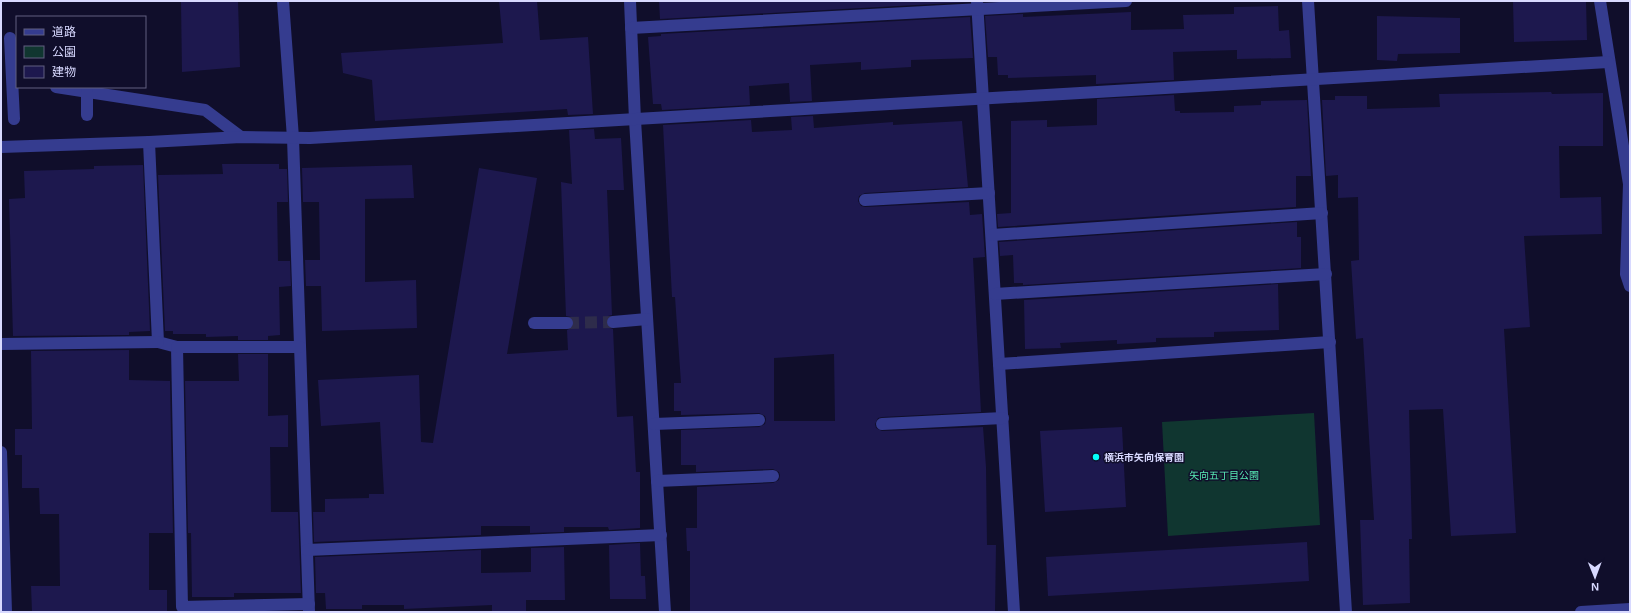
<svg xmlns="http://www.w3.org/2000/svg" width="1631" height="613" font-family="Arial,'Noto Sans JP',sans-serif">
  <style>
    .green { fill: #103630 }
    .building { fill: #1d184e; fill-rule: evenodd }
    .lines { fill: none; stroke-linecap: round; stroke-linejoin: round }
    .minor-tunnel { stroke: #2e2c4b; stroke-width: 12; stroke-dasharray: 12 6; stroke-linecap: butt }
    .minor { stroke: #353c8f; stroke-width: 12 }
    .poi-dot { fill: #04fffa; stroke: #100e2b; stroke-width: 1.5 }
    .labels { text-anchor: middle; stroke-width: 3; stroke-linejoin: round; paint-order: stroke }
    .poi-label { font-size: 10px; font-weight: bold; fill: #d8d9ff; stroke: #100e2b; text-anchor: start }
    .park-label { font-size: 10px; fill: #58ebb5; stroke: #100e2b }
  </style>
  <rect width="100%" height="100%" fill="#100e2b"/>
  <polygon class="green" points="1314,413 1320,525 1168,536 1162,422"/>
  <g class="building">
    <polygon points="181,1 238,1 240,67 182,72"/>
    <polygon points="499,1 537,1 540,40 588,37 593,114 568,115 567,109 375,121 372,80 343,73 341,53 503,43"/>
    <polygon points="659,1 970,1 970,2 660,19"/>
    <polygon points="1513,1 1586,1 1587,40 1514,42"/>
    <polygon points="1278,6 1279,31 1289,30 1291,58 1237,59 1237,50 1173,52 1174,80 1096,84 1096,75 1008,78 1008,75 998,75 997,57 988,57 985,16 1023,14 1023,17 1131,12 1131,30 1184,29 1183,15 1234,14 1234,7"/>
    <polygon points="1377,16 1460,18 1460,53 1398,54 1397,61 1377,60"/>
    <polygon points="970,17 973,58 911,60 911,67 861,70 861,62 810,65 812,101 790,102 789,83 749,86 750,105 662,110 661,104 653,104 648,37 661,36 661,34"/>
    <polygon points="1551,92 1552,94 1603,93 1603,146 1559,146 1560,198 1601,197 1602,234 1524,236 1530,327 1504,329 1516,533 1451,536 1443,409 1409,410 1412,539 1409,539 1410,603 1363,605 1360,520 1374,520 1363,338 1356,339 1351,261 1359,260 1358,197 1338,198 1338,175 1326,176 1322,100 1335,100 1335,96 1367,96 1367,109 1440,107 1439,94"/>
    <polygon points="1174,95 1175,111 1180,111 1180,113 1234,112 1234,106 1261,105 1261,101 1307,100 1311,176 1296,176 1296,207 998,227 997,214 1011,213 1011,121 1047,120 1047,127 1097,125 1097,99"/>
    <path d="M813,116l1,12 79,-6v3l69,-4 6,66 -103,6 -6,3 -1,5 3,5 4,1 104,-5 1,13 12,-1 3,43 -12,1 8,154 -99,5 -4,1 -3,6 1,4 6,3 101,-4 3,40 1,78h9l-1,67h-305v-61h-3l-1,-23h11v-41l76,-4 6,-3 1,-5 -1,-3 -6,-3 -77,3v-7h-15v-35l78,-3 6,-3 1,-5 -1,-3 -6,-3 -78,2v-4h-7v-28h7l-6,-86h-3l-9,-172 88,-5 1,12 40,-2 -1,-13zM834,354l1,67h-61v-63z"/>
    <polygon points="594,129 595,139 621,138 624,190 607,190 612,315 608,316 606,322 607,327 613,329 617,417 633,416 636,472 640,472 640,528 609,530 608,527 564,527 564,532 530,533 530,526 481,526 481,535 314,542 313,512 325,512 325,499 369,498 369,494 384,494 380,422 321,426 318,380 419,375 421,442 433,443 479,168 537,178 507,354 568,350 567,330 573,327 574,323 571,317 566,316 561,182 572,184 569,130"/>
    <polygon points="222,164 279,164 279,169 287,169 288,202 277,202 278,261 290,261 291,286 279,287 280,335 268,336 268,340 238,340 238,336 206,337 206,334 173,334 173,331 165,331 158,175 223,174"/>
    <polygon points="143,165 150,331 129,332 129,335 13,336 9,199 25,198 24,171 94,169 94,166"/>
    <polygon points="412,165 414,198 365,199 365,282 416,280 417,328 322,331 321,286 306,286 305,260 320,260 319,202 303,202 302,168"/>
    <polygon points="1297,222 1297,237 1301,237 1301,268 1023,285 1023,283 1014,283 1013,255 1000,256 999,242"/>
    <polygon points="1278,284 1279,330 1214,332 1214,337 1156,338 1156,342 1117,344 1117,340 1060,343 1061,348 1025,349 1024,300"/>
    <polygon points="129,350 129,380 170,381 173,533 149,533 149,590 167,590 167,612 32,612 31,586 60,586 59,514 40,514 39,488 22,488 22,455 15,455 15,429 32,429 31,351"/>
    <polygon points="238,354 268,354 268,416 288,415 288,447 270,447 271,512 298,512 301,593 234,593 234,597 192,597 191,533 188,533 185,381 239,381"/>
    <polygon points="1122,427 1126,507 1045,512 1040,431"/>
    <polygon points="1307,542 1309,581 1048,596 1046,557"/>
    <polygon points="640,543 641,576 645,576 646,599 610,599 609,545"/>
    <polygon points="564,547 565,600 526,600 526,612 492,612 492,605 404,609 404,605 362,605 362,609 326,609 325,593 316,593 315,557 481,550 481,573 531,572 531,548"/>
  </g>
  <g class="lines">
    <polyline class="minor-tunnel" points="567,323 613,322"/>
    <g class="minor">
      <polyline points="283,1 293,138 309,612"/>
      <polyline points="630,1 635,120 665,612"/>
      <polyline points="977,1 1014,612"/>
      <polyline points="1308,1 1346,612"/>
      <polyline points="1600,1 1629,184 1626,274 1630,286"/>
      <polyline points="631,28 1126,1"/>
      <polyline points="10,38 14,119"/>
      <polyline points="56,87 205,110 241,137"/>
      <polyline points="87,115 87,92"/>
      <polyline points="149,142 158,342 177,347 182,607 309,604"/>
      <polyline points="1,147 149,142 241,137 310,138 1608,62"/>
      <polyline points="865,200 989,193"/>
      <polyline points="992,235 1322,213"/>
      <polyline points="995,294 1326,274"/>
      <polyline points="613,322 647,319"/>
      <polyline points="534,323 567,323"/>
      <polyline points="1,344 158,342"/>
      <polyline points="177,347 300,347"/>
      <polyline points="999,364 1330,342"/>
      <polyline points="654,424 759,420"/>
      <polyline points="882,424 1003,418"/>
      <polyline points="1,452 6,612"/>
      <polyline points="657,481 773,476"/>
      <polyline points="307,550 661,535"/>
      <polyline points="1581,612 1630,609"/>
    </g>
  </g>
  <circle class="poi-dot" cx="1096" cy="457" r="4"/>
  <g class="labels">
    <g class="poi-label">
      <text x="1104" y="461">横浜市矢向保育園</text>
    </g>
    <g class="park-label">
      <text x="1224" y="479">矢向五丁目公園</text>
    </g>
  </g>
  <rect width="1631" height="613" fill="none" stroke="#d8d9ff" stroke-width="4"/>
  <rect x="16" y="16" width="130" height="72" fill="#100e2b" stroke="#605f80"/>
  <rect x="24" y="29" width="20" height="6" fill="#353c8f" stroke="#605f80"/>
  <text x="52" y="36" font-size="12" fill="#d8d9ff">道路</text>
  <rect x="24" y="46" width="20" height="12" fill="#103630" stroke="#605f80"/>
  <text x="52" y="56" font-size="12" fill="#d8d9ff">公園</text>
  <rect x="24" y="66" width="20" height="12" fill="#1d184e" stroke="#605f80"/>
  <text x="52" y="76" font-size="12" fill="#d8d9ff">建物</text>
  <g transform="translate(1595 577) rotate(179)" stroke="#100e2b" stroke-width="3" paint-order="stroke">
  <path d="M0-3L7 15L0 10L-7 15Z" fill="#d8d9ff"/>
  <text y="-6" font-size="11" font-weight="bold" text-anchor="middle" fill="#d8d9ff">N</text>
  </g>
</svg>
